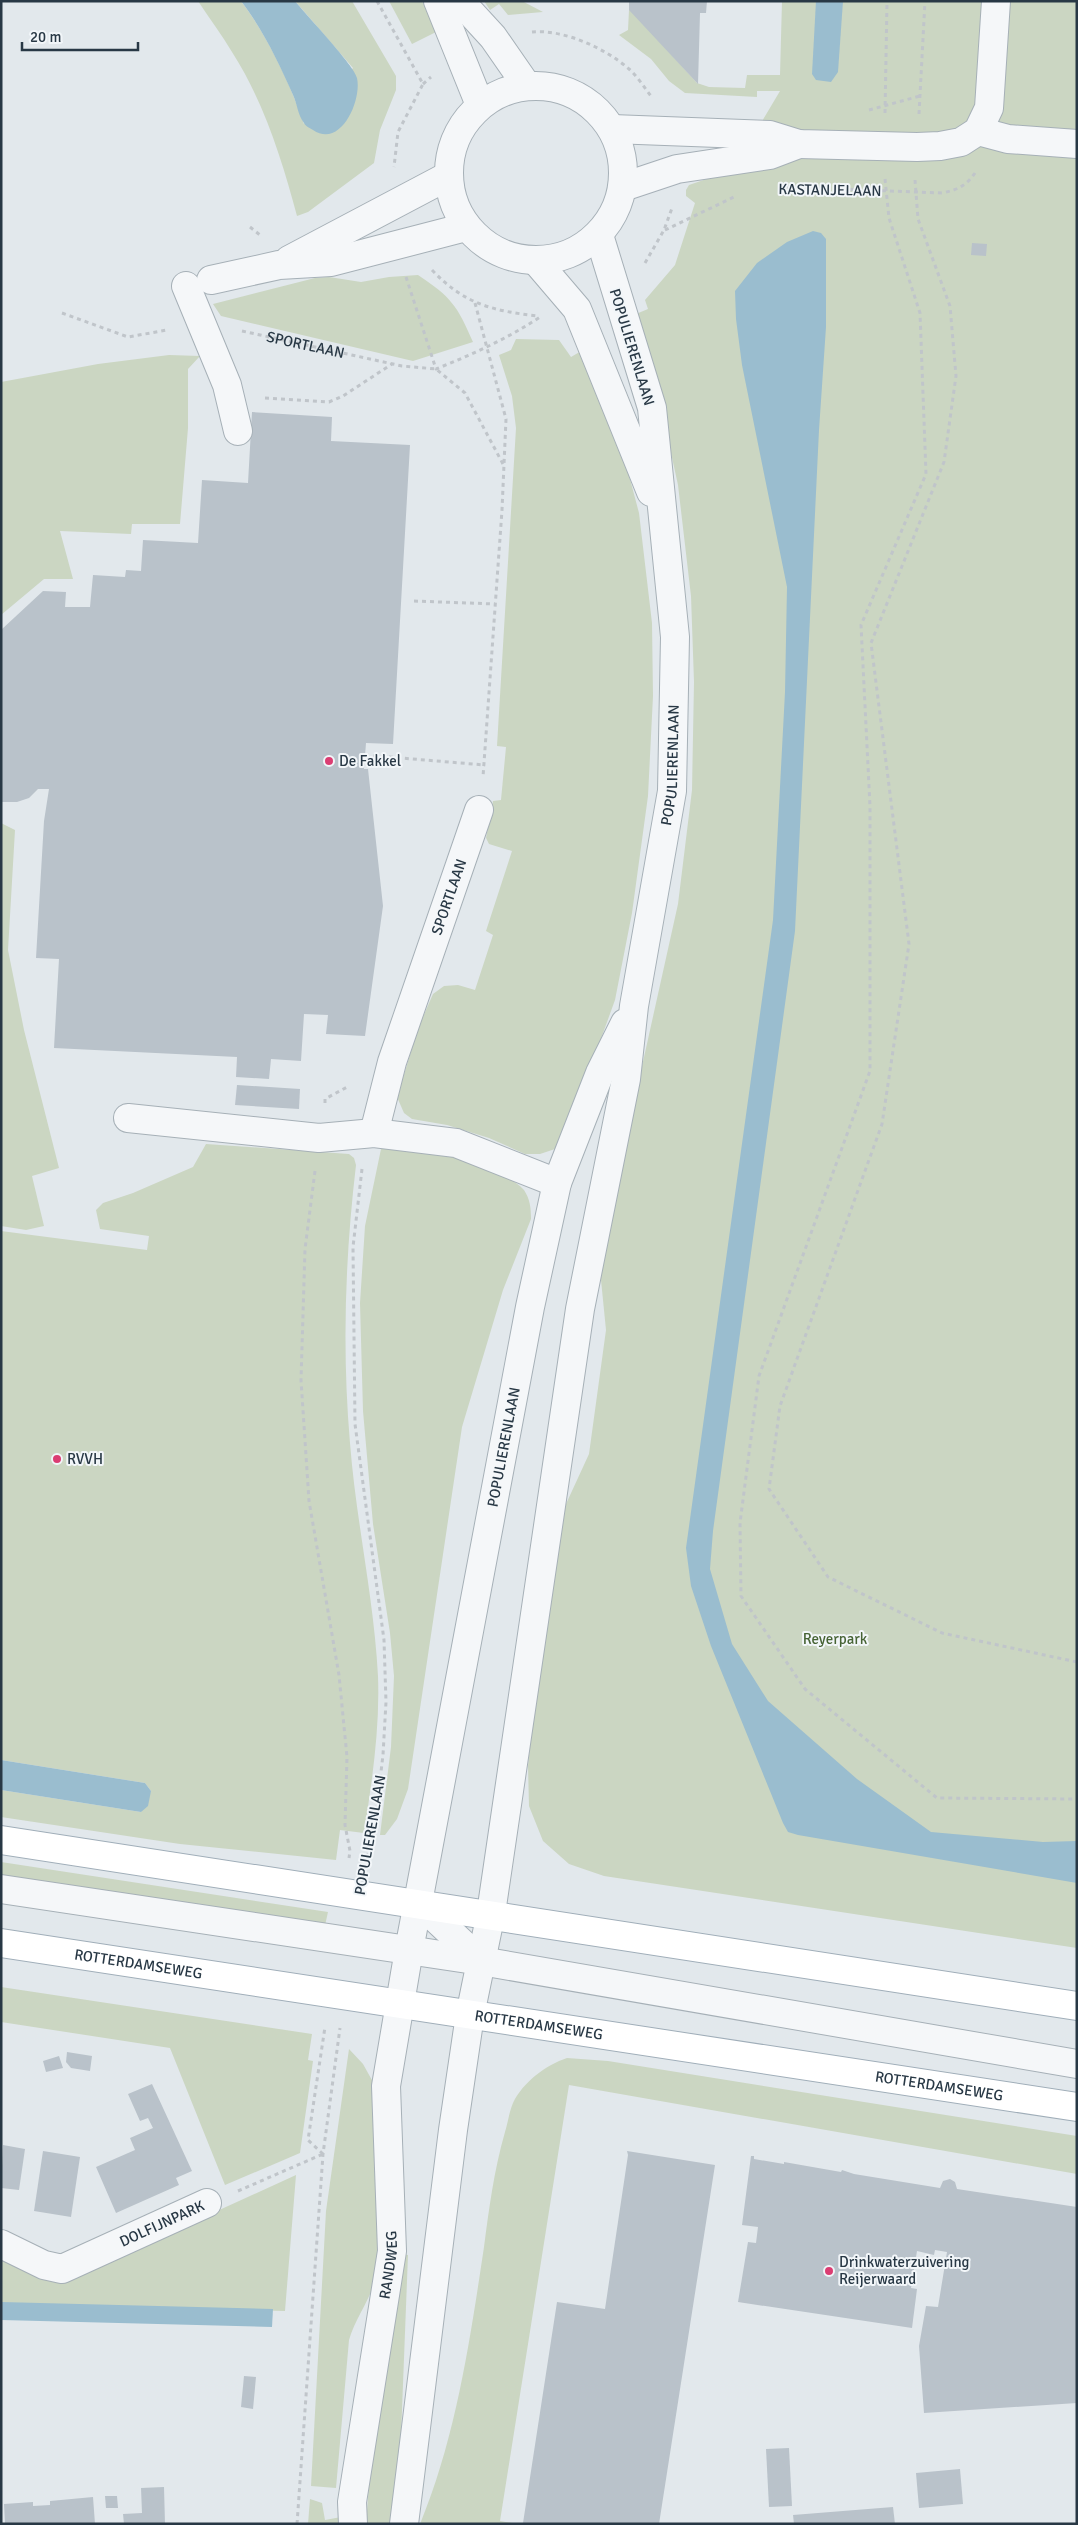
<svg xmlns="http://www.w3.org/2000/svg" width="1078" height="2525" font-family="Signika,sans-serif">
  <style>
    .green { fill: #cbd6c2 }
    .water { fill: #9abdcf }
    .building { fill: #b9c2ca }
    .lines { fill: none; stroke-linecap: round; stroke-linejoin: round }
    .minor-casing { stroke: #a6b0b7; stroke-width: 30 }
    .major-casing { stroke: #a0aeb9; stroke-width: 30 }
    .path { stroke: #c0c5ca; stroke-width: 3; stroke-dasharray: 4 4; stroke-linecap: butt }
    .minor { stroke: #f5f7f9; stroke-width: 28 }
    .major { stroke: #fff; stroke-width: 28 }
    .poi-dot { fill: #db3d72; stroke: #f2f6f9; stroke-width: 2 }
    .labels { text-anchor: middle; stroke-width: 4; stroke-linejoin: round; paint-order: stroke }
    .street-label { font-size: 15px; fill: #283845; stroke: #f2f6f9 }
    .poi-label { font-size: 15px; fill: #283845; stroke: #f2f6f9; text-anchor: start }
    .park-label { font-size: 15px; fill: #466334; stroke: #f2f6f9 }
  </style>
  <rect width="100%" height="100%" fill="#e2e8ec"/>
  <g class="green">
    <path d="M198,1h43c26,34 49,82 63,123l49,-56 -58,-67h57l44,75v14l-16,40 -6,33 -66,49 -11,4c-15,-56 -33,-114 -65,-164 -10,-17 -23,-34 -34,-51z"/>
    <polygon points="389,1 422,1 438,31 412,44"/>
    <polygon points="484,1 522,1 543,12 508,15 499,4 490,10"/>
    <polygon points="782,1 1077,1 1077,1948 604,1876 569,1864 543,1841 529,1806 528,1766 535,1695 560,1517 589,1454 606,1330 599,1260 678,904 692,790 694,682 691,596 678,485 661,407 636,314 648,309 645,300 675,265 695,203 686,196 686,190 689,185 733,170 780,91 757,91 757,97 685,93 669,81 651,59 619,35 628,30 629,10 631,10 697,83 709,87 745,88 747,75 780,75"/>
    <path d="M418,275c33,22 39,30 55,67l-60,19 -192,-45 -8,-12 102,-26 14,-1 32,5 28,-5z"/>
    <polygon points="516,339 559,340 571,357 583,350 617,430 639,513 652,623 653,696 648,796 632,913 615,1000 565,1138 555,1149 540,1154 525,1154 489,1138 447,1125 412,1119 404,1113 397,1097 419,1026 433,994 444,986 458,985 475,990 493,935 486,931 512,851 489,844 486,838 493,801 501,800 506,747 497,746 516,428 512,396 499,355 511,350"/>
    <polygon points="169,355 200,356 188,369 188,428 180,524 132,524 131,534 60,531 73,579 44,579 1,615 1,382 98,364"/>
    <polygon points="1,823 15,830 8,950 24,1030 59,1168 32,1176 44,1226 26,1230 1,1226"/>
    <path d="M206,1144l143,10 5,4 2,7c-11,93 -14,185 -6,278 6,78 24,155 28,233 2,53 -6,105 -14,157l-24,-3 -4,30 -156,-16 -179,-27v-27l140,22 10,-21 -6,-8 -144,-23v-529l146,19 2,-14 -49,-7 -4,-19 7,-7 30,-10 60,-26z"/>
    <path d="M381,1149c45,0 80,6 120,26 8,4 17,8 23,15 6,9 7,18 7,29l-28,71 -41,137 -54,362 -11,30 -12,16h-5l11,-88 3,-71 -4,-43 -17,-109 -10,-113 -3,-108 5,-77z"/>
    <polygon points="1,1862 328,1912 324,1930 1,1881"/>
    <polygon points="1,1987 312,2034 308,2060 313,2061 300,2153 225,2185 170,2048 1,2022"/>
    <path d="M349,2049l14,15 10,18c5,66 17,134 2,198 -5,20 -20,39 -26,60l-13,148 -25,-2 15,-275z"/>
    <path d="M567,2058l41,3 469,75v38l-508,-89 -69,436 18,3h-98c36,-87 50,-184 64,-277 5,-38 10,-77 21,-115 3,-9 4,-20 8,-29 10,-21 33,-38 54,-45z"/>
    <polygon points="296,2175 285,2311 1,2304 1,2258 8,2259 136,2248"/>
    <polygon points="399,2254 408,2255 401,2436 390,2524 366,2524 370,2470"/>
    <polygon points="310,2499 322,2503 325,2520 341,2517 343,2524 308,2524"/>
  </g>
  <g class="water">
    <path d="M241,1h54c11,14 60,65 62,77 5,22 -16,71 -44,52 -3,-2 -8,-4 -9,-7 -6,-7 -7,-20 -11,-28 -14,-32 -31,-67 -52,-94z"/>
    <polygon points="816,1 843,1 838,72 831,82 816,80 812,74"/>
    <polygon points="813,231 821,233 826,239 826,327 819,430 795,931 713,1531 710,1569 732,1644 768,1701 857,1779 931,1832 1043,1842 1077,1841 1077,1883 798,1835 788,1832 783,1823 711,1646 691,1586 686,1548 773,920 785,692 787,587 742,365 736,319 735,291 757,263 787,242"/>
    <polygon points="1,1760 145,1783 151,1791 148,1806 141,1812 1,1790"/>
    <polygon points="1,2302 273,2309 272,2327 1,2320"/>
  </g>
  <g class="building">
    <polygon points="629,1 707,1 706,13 700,13 698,84 629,10"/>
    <polygon points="972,243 987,244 986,256 971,255"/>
    <polygon points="252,412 332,417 331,441 410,445 393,744 366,743 364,769 368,769 383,906 365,1036 326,1034 328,1015 304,1014 301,1061 271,1059 269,1079 236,1077 237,1057 54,1048 59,959 36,958 44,821 49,789 38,789 29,798 17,802 1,802 1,630 43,591 66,592 65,607 90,607 93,575 125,577 126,570 141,571 143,540 198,543 202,480 248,483"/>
    <polygon points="237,1085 300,1089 299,1109 235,1105"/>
    <polygon points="67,2052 92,2056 90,2071 71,2068 66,2062"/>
    <polygon points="59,2056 63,2068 46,2072 43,2061"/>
    <polygon points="152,2084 192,2171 176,2178 179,2185 116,2213 96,2167 135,2150 130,2138 153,2128 148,2118 140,2121 128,2094"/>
    <polygon points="3,2145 25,2149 19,2190 1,2188"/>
    <polygon points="43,2151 80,2157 71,2217 34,2211"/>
    <polygon points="627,2151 715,2165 659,2524 523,2523 557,2302 605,2309 628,2155"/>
    <polygon points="751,2156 754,2156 754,2159 784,2164 784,2162 841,2172 842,2170 854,2174 940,2188 943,2181 950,2179 955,2182 957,2189 1077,2207 1077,2403 924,2413 919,2346 926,2306 938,2307 947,2252 935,2250 934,2255 917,2251 911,2288 917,2289 912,2328 738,2302 748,2242 756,2243 758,2227 742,2225"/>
    <polygon points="244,2376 256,2377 253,2409 241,2407"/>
    <polygon points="789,2448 792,2506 769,2507 766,2449"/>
    <polygon points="960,2469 963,2504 919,2508 916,2473"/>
    <polygon points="164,2487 165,2524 124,2524 123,2514 142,2513 141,2488"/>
    <polygon points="105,2496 117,2496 118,2508 106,2508"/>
    <polygon points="93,2497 95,2524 5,2524 4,2504 33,2502 33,2506 50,2505 50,2501"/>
    <polygon points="893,2507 895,2524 794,2524 793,2515"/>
  </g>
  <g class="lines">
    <g class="minor-casing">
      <g id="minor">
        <polyline points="438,1 480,105"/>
        <polyline points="460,1 493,37 527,86"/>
        <circle cx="536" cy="173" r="87"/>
        <polyline points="612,129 770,135 799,144 917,147 940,146 961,142 978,131 989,108 996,1"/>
        <polyline points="978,131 1008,139 1077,144"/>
        <polyline points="623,187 677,169 770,155 799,144"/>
        <polyline points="289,260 448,176"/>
        <polyline points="536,261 577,309 651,492"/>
        <polyline points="211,280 279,265 331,262 466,227"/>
        <polyline points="186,286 227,385 238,431"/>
        <polyline points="128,1118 319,1138 374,1133 456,1143 557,1183"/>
        <path id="s2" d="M374,1133l18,-71 87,-252"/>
        <polyline points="1,1889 481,1961 1077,2064"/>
        <polyline points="418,1902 481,1961"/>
        <path id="s3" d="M1,2244l43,21 18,4 145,-66"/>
        <path id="s4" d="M353,2524l-1,-22 40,-251 -6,-165 23,-136 121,-643 27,-124 43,-110 25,-50"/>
        <path id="s5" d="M404,2524l49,-394 17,-115 21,-102 89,-604 46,-230 8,-73 38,-215 3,-154 -23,-229 -53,-173"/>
      </g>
    </g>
    <g class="major-casing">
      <g id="major">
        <path d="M1,1840c359,52 717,111 1076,166"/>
        <path id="s6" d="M1,1943l1076,164"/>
      </g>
    </g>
    <g class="path">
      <polyline points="377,1 423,84 398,132 394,167"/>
      <path d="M532,32c31,-3 73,16 97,37 8,7 15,18 22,27"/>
      <polyline points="423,84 431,77"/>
      <polyline points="869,110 920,96"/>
      <polyline points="885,113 887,1"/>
      <polyline points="919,114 925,1"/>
      <polyline points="885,179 889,218 920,313 926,474 861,625 870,806 870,1071 759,1376 740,1523 741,1596 805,1689 937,1798 1077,1799"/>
      <polyline points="915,180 918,219 950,306 956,376 944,462 871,643 909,944 882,1124 780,1406 769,1489 828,1577 942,1633 1077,1662"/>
      <path d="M786,187l156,6c15,-3 24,-7 33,-20"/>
      <polyline points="250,227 260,235"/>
      <polyline points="665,230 736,196"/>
      <polyline points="645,263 664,230 672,208"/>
      <path d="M432,270c32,34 61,41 106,46"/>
      <path d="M406,277l30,92c37,-15 71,-30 104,-52"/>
      <polyline points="475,303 506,419 502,510 483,777"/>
      <polyline points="62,313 128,337 167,330"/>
      <path id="s1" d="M242,331l160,35 34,3 29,24 38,71"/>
      <polyline points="265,398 329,402 343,396 392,364"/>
      <polyline points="414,601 495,604"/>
      <polyline points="365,755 485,765"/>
      <polyline points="325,1103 325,1099 349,1086"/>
      <polyline points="362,1169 353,1247 355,1424 384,1640 386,1702 383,1755 374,1830 366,1861"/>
      <polyline points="315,1171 305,1249 301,1380 309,1501 339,1675 347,1757 345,1825 350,1851 349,1858"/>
      <polyline points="323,2154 308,2140 325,2027"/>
      <polyline points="238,2191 323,2154"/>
      <polyline points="297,2524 323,2154 340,2028"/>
    </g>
    <use href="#minor" class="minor"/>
    <use href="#major" class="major"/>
  </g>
  <g class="poi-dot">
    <circle cx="329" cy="761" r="5"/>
    <circle cx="57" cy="1459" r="5"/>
    <circle cx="829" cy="2271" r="5"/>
  </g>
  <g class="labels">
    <g class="street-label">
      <text transform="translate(830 190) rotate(1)" y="5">KASTANJELAAN</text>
      <text dy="5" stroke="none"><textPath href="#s1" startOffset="65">SPORTLAAN</textPath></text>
      <text transform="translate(632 347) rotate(73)" y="5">POPULIERENLAAN</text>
      <text dy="5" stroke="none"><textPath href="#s5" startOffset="1780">POPULIERENLAAN</textPath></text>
      <text dy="5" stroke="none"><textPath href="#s2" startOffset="248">SPORTLAAN</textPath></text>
      <text dy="5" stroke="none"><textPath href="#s4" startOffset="1091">POPULIERENLAAN</textPath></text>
      <text transform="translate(370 1835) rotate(-80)" y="5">POPULIERENLAAN</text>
      <text dy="5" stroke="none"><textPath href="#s6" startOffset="139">ROTTERDAMSEWEG</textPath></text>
      <text dy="5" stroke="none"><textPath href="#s6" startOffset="544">ROTTERDAMSEWEG</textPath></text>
      <text dy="5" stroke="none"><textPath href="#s6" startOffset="949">ROTTERDAMSEWEG</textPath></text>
      <text dy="5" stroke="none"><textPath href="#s3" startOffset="176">DOLFIJNPARK</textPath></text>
      <text dy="5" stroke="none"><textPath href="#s4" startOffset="262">RANDWEG</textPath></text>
    </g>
    <g class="poi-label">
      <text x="339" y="766">De Fakkel</text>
      <text x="67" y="1464">RVVH</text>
      <text x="839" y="2267">Drinkwaterzuivering<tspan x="839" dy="17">Reijerwaard</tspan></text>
    </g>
    <g class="park-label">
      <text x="835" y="1644">Reyerpark</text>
    </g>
  </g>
  <rect width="1078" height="2525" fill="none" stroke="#283845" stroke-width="5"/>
  <path d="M22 42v8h116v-8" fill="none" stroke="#283845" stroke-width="2.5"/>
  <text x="30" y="42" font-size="15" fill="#283845" stroke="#f2f6f9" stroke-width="4" paint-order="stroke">20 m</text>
</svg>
